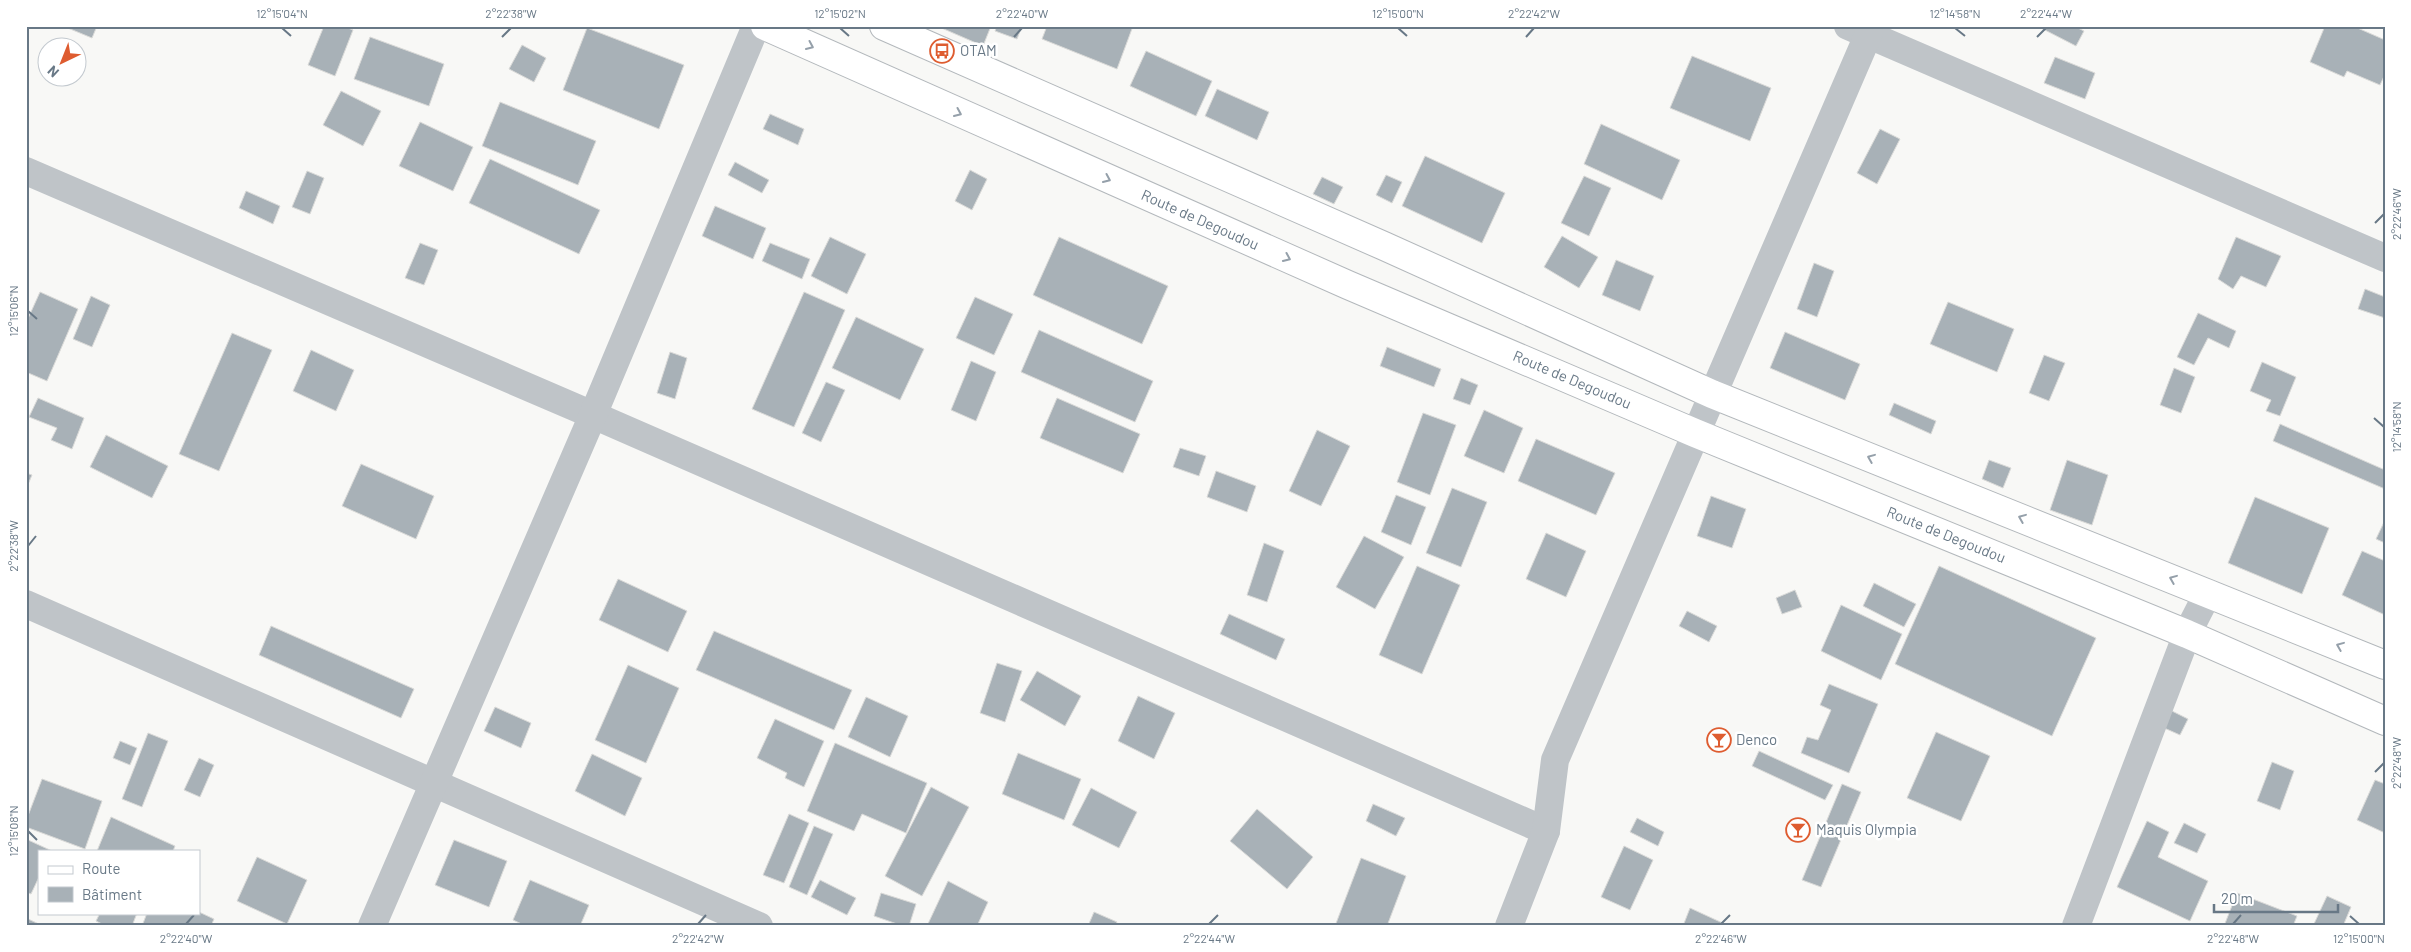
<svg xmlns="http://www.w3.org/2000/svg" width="2411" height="952" font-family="Barlow,sans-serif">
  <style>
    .building { fill: #a8b1b7; stroke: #dadad8 }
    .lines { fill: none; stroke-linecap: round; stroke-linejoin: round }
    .major-casing { stroke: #b3b8bc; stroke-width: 30 }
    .minor { stroke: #bfc4c8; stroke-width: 28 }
    .major { stroke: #fff; stroke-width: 28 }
    .oneway { stroke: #95a0aa }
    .ticks { fill: none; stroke: #687886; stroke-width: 2 }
    .labels { text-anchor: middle; stroke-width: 5; stroke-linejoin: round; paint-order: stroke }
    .poi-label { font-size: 15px; fill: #687886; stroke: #fff; text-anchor: start }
    .street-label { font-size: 15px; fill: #687886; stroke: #fff }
    .neatline { fill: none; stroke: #687886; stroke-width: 2 }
    .ticks-label { font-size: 12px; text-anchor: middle; fill: #687886 }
  </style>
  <rect width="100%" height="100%" fill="#f8f8f6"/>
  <g class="building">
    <polygon points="63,26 97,26 92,38"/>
    <polygon points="324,26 343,26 353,30 335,76 308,65"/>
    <polygon points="937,26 991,26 983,46"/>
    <polygon points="997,26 1022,26 1017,39 995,31"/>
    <polygon points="1047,26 1133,26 1117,69 1042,39"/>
    <polygon points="2042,26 2074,26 2084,31 2076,46 2041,28"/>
    <polygon points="2325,26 2353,26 2385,40 2385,74 2380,85 2347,71 2344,77 2310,62"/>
    <polygon points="587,28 684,65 659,129 563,90"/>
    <polygon points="370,37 444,64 429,106 354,79"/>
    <polygon points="522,45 546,58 534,82 509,69"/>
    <polygon points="1146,51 1212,81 1196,116 1130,86"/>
    <polygon points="1692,56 1771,88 1750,141 1670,108"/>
    <polygon points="2055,57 2095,73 2085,99 2044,83"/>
    <polygon points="1217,89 1269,112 1257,140 1205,116"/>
    <polygon points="341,91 381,111 363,146 323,125"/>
    <polygon points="500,102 596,141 578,185 482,146"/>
    <polygon points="770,114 804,129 798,145 763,129"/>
    <polygon points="420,122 473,147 453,191 399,166"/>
    <polygon points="1601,124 1680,160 1662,200 1584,164"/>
    <polygon points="1880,129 1900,139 1877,184 1857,173"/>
    <polygon points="1425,156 1505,193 1482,243 1402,206"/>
    <polygon points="490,159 600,210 579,254 469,203"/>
    <polygon points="735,162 769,180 762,193 728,175"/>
    <polygon points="970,170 987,179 972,210 955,201"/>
    <polygon points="307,171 324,178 310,214 292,207"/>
    <polygon points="1386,175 1402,182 1392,203 1376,195"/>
    <polygon points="1584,176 1611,188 1589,236 1561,223"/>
    <polygon points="1322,177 1343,187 1334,204 1313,194"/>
    <polygon points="246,191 280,206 273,224 239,208"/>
    <polygon points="715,206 766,228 753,259 702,236"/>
    <polygon points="1562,236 1598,257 1579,288 1544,267"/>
    <polygon points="830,237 866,254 847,294 811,276"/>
    <polygon points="1059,237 1168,286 1142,344 1033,295"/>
    <polygon points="2236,237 2281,256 2266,287 2241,276 2233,289 2218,279"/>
    <polygon points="420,243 438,250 424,285 405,278"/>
    <polygon points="770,243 810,259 802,279 762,261"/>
    <polygon points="1616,260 1654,276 1640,311 1602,295"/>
    <polygon points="1814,263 1834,271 1817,317 1797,309"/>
    <polygon points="2365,289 2385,297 2385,318 2358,309"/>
    <polygon points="40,292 78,309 47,381 26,372 26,323"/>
    <polygon points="804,292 845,310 794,427 752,409"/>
    <polygon points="91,296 110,305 92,347 73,339"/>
    <polygon points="975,297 1013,314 994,355 956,338"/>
    <polygon points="1948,302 2014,329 1997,372 1930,344"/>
    <polygon points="2198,313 2236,331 2229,348 2208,338 2194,365 2177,357"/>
    <polygon points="856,317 924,349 900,400 832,368"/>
    <polygon points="1039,330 1153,381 1135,422 1021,372"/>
    <polygon points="1785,332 1860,364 1845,400 1770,368"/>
    <polygon points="232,333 272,350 219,471 179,454"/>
    <polygon points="1387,347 1441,369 1434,387 1380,366"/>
    <polygon points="311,350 354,370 336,411 293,391"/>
    <polygon points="670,352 687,358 675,399 657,393"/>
    <polygon points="2044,355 2065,363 2049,401 2029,393"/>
    <polygon points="971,361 996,372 976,421 951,410"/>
    <polygon points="2262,362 2296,377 2280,416 2266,411 2271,400 2250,391"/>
    <polygon points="2174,368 2195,377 2181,413 2160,405"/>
    <polygon points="1461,378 1478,385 1470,405 1453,399"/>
    <polygon points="826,382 845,390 821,442 802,433"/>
    <polygon points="38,398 84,418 72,449 51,440 57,428 29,417"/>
    <polygon points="1057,398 1140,434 1123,473 1040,438"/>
    <polygon points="1894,403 1936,421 1931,434 1889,415"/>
    <polygon points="1484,410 1523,428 1504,473 1464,456"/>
    <polygon points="1423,413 1456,425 1430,495 1397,482"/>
    <polygon points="2280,424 2385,470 2385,489 2273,441"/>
    <polygon points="1317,430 1350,446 1321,506 1289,491"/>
    <polygon points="106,435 168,466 152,498 90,467"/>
    <polygon points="1536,439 1615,473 1596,515 1518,481"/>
    <polygon points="1180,448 1206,456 1199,476 1173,467"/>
    <polygon points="1989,460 2011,468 2003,488 1982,479"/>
    <polygon points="2067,460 2108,475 2092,525 2050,510"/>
    <polygon points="361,464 434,496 416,539 342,506"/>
    <polygon points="1216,471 1256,486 1247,512 1207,497"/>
    <polygon points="26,473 32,475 26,489"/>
    <polygon points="1452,488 1487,502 1461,567 1426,553"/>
    <polygon points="1396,495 1426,507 1411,545 1381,532"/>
    <polygon points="1711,496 1746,509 1732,548 1697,536"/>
    <polygon points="2255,497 2329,528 2302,594 2228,563"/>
    <polygon points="2385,520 2385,543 2376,539"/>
    <polygon points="1546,533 1586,551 1566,597 1526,579"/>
    <polygon points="1364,536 1404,557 1375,609 1336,587"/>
    <polygon points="1264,543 1284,551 1267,602 1247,595"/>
    <polygon points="2362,551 2385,561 2385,615 2342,595"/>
    <polygon points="1417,566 1460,585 1422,674 1379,655"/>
    <polygon points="1939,566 2096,638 2052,736 1895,664"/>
    <polygon points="618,579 687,611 668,652 599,620"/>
    <polygon points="1874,583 1916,604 1904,627 1863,606"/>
    <polygon points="1795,590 1802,607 1782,614 1776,598"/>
    <polygon points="1841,605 1902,634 1881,680 1821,651"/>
    <polygon points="1687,611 1717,626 1709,642 1679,626"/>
    <polygon points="1229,614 1285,639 1276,660 1220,634"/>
    <polygon points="271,626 414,689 401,718 259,655"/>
    <polygon points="714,631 852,690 834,730 696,670"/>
    <polygon points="997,663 1022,671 1005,722 980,713"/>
    <polygon points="628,665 679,688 646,763 595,740"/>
    <polygon points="1037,671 1081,696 1065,726 1020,700"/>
    <polygon points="1829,684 1878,704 1849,773 1801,753 1807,737 1818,740 1831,710 1820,705"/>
    <polygon points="1138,696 1175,713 1154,759 1118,741"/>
    <polygon points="866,697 908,716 890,757 848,737"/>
    <polygon points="495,707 531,723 521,748 484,731"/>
    <polygon points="2170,710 2188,719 2180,735 2162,727"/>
    <polygon points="775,719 824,741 804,787 785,778 787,773 757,758"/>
    <polygon points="1936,732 1990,756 1961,821 1907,798"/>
    <polygon points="148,733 168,741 142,807 122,799"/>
    <polygon points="120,741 137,748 130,765 113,758"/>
    <polygon points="835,743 927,783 906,833 862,814 854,831 807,811"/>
    <polygon points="1759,751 1833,785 1825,800 1752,766"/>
    <polygon points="1018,753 1081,779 1064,820 1002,794"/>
    <polygon points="592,754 642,778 625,816 575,791"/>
    <polygon points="199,758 214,765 200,797 184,790"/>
    <polygon points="2272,762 2294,771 2280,810 2257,801"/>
    <polygon points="42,779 102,801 85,849 26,827 26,821"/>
    <polygon points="2375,780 2385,784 2385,833 2357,820"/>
    <polygon points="1842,784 1861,792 1821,887 1802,880"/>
    <polygon points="931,787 969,807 922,896 885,876"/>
    <polygon points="1091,788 1137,812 1119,848 1072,825"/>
    <polygon points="1373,804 1405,818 1396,836 1366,821"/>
    <polygon points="1257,809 1313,857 1287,889 1230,841"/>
    <polygon points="789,814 809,823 784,883 763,875"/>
    <polygon points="111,817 175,846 173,851 97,851"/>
    <polygon points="1637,818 1664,832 1658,846 1630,832"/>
    <polygon points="2147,821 2169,832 2158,857 2208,881 2190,921 2117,887"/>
    <polygon points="2184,823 2206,834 2197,853 2174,843"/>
    <polygon points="814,826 833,834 807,895 789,887"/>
    <polygon points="26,839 52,851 39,851 39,877 31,894 26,892"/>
    <polygon points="454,840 507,861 489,907 435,885"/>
    <polygon points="1624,846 1653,860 1630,910 1601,897"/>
    <polygon points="257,857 307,880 287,924 237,901"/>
    <polygon points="1361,858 1406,876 1387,926 1335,926"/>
    <polygon points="530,880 589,905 580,926 526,926 513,920"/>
    <polygon points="820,880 856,898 847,915 811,897"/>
    <polygon points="948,881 988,902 977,926 927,926"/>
    <polygon points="881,893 916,904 909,926 903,926 874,916"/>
    <polygon points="2237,893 2297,916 2293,926 2224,926"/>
    <polygon points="2327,896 2351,907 2343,926 2313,926"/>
    <polygon points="1690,908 1729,926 1683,926"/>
    <polygon points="199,912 214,919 211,926 142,926 147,913"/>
    <polygon points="1094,912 1117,922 1115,926 1088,926"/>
    <polygon points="100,913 137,913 132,926 106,926 96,921"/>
    <polygon points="26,918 43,926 26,926"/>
  </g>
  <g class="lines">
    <g class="major-casing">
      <g id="major">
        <polyline points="765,26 1348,285 1695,433 2187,634 2385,721"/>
        <polyline points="884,26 1384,246 1712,394 2385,665"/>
      </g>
    </g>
    <g class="minor">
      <polyline points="1848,26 2385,258"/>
      <polyline points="26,171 593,415 1546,831"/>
      <polyline points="26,604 759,926"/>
      <polyline points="372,926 593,415 756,26"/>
      <polyline points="1509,926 1546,831 1555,760 1872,26"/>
      <polyline points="2076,926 2187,634 2208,593"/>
    </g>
    <use href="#major" class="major"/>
  </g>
  <defs><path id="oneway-chevron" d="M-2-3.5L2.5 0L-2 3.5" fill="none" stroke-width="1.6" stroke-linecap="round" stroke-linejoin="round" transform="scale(1.25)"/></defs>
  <g class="oneway">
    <use href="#oneway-chevron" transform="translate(810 46) rotate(24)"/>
    <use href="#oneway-chevron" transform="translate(958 113) rotate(24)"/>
    <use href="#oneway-chevron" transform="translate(1107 179) rotate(24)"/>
    <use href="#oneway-chevron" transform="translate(1287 258) rotate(24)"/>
    <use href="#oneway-chevron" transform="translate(1871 458) rotate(-158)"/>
    <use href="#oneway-chevron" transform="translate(2022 518) rotate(-158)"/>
    <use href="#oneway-chevron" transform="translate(2173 579) rotate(-158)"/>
    <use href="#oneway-chevron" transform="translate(2340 646) rotate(-158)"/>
  </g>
  <path class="ticks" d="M282,28l9,8M840,28l9,8M1398,28l9,8M1955,28l10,8M502,37l9,-9M1014,37l8,-9M1526,37l8,-9M2037,37l9,-9M2375,223l9,-9M28,311l9,8M2374,418l10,9M28,546l8,-10M2375,772l9,-9M28,831l9,9M2350,916l9,8M186,924l8,-9M698,924l8,-9M1209,924l9,-9M1721,924l9,-9M2233,924l8,-9"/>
  <defs>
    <g id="bus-ring" transform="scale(1.25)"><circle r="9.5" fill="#fff" stroke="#de5c30" stroke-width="1.5"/><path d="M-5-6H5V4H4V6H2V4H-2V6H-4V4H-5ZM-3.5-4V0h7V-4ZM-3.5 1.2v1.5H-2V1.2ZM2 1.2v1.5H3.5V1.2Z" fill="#de5c30"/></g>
    <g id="bar-ring" transform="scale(1.25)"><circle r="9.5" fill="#fff" stroke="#de5c30" stroke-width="1.5"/><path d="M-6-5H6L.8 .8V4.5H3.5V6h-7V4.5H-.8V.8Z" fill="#de5c30"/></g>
  </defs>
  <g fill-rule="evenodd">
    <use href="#bus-ring" x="942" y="51"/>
    <use href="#bar-ring" x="1719" y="740"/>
    <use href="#bar-ring" x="1798" y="830"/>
  </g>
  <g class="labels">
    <g class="poi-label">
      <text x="960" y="56">OTAM</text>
      <text x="1736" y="745">Denco</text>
      <text x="1816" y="835">Maquis Olympia</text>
    </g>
    <g class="street-label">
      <text transform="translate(1200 220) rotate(24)" y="5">Route de Degoudou</text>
      <text transform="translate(1572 380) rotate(23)" y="5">Route de Degoudou</text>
      <text transform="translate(1946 535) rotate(22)" y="5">Route de Degoudou</text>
    </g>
  </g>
  <rect width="2411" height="952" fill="none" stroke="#ffffff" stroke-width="55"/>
  <rect x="38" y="850" width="162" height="65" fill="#ffffff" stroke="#c3c9cf"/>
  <rect x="48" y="866" width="25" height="8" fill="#ffffff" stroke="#c3c9cf"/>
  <text x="82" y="874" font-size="15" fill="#687886">Route</text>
  <rect x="48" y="887" width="25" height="15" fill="#a8b1b7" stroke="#c3c9cf"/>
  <text x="82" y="900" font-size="15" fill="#687886">Bâtiment</text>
  <g transform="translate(62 62) rotate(223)"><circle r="24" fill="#ffffff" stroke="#c3c9cf"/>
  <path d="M0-4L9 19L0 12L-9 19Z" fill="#de5c30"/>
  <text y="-8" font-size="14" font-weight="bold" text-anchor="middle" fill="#687886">N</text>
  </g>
  <path d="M2214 904v8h124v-8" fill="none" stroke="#687886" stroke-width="2.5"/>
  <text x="2221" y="904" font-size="15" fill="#687886" stroke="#ffffff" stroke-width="4" paint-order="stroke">20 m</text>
  <rect x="28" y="28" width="2356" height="896" class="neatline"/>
  <g class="ticks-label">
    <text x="282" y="18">12°15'04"N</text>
    <text x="511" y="18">2°22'38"W</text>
    <text x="840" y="18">12°15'02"N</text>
    <text x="1022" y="18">2°22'40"W</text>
    <text x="1398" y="18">12°15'00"N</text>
    <text x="1534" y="18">2°22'42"W</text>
    <text x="1955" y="18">12°14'58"N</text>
    <text x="2046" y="18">2°22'44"W</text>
    <text transform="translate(2397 214) rotate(-90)" y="4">2°22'46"W</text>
    <text transform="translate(14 311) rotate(-90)" y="4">12°15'06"N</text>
    <text transform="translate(2397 427) rotate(-90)" y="4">12°14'58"N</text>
    <text transform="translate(14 546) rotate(-90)" y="4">2°22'38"W</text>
    <text transform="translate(2397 763) rotate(-90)" y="4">2°22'48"W</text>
    <text transform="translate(14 831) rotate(-90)" y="4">12°15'08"N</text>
    <text x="186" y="943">2°22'40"W</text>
    <text x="698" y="943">2°22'42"W</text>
    <text x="1209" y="943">2°22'44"W</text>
    <text x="1721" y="943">2°22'46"W</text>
    <text x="2233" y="943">2°22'48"W</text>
    <text x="2359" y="943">12°15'00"N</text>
  </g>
</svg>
